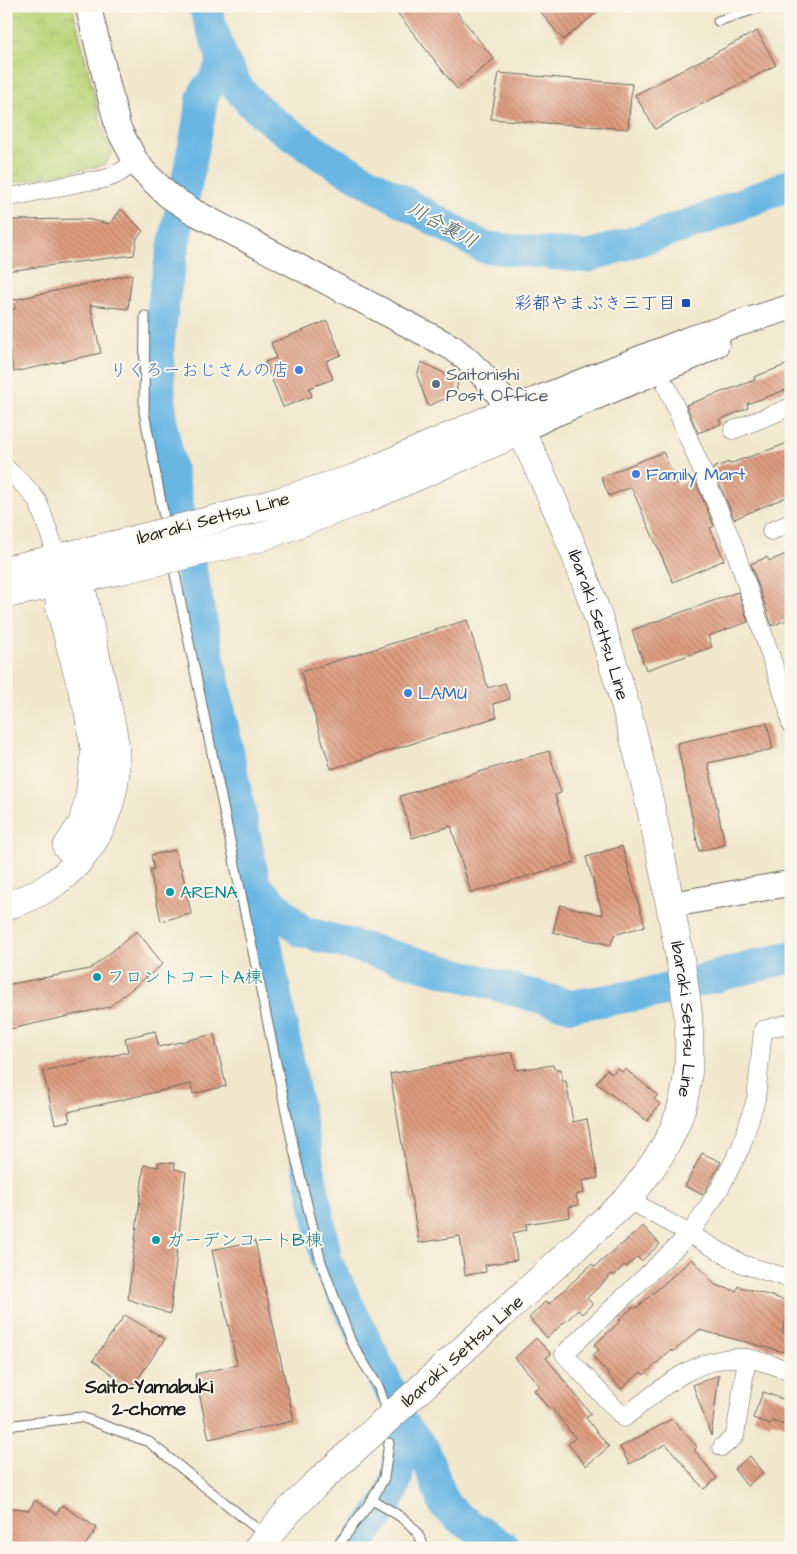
<svg xmlns="http://www.w3.org/2000/svg" width="797" height="1554" font-family="'Architects Daughter','Klee One',sans-serif">
  <style>
    .park { fill: url(#park-crowns); stroke: #6c784a }
    .lines { fill: none; stroke-linecap: round; stroke-linejoin: round }
    .river { stroke: #69b6e3; stroke-width: 32 }
    .building { fill: url(#building-back-hatch) }
    .lane-casing { stroke: #67635a; stroke-width: 11 }
    .street-casing { stroke: #67635a; stroke-width: 19 }
    .secondary-casing { stroke: #67635a; stroke-width: 27 }
    .primary-casing { stroke: #67635a; stroke-width: 29 }
    .lane { stroke: #fff; stroke-width: 9 }
    .street { stroke: #fff; stroke-width: 18 }
    .secondary { stroke: #fff; stroke-width: 25 }
    .primary { stroke: #fff; stroke-width: 28 }
    .primary-bridge-casing { stroke: #67635a; stroke-width: 29; stroke-linecap: butt }
    .primary-bridge { stroke: #fff; stroke-width: 28 }
    .transit-dot { fill: #1a4fb4; stroke: #fbf7ec; stroke-width: 2 }
    .shop-dot { fill: #3f7fe0; stroke: #fbf7ec; stroke-width: 2 }
    .service-dot { fill: #5c6f8a; stroke: #fbf7ec; stroke-width: 2 }
    .culture-dot { fill: #0f9aa8; stroke: #fbf7ec; stroke-width: 2 }
    .labels { text-anchor: middle; stroke-width: 4; stroke-linejoin: round; paint-order: stroke }
    .transit-label { font-size: 18px; fill: #164399; stroke: #fbf7ec; text-anchor: end }
    .shop-label { font-size: 18px; fill: #366cbe; stroke: #fbf7ec; text-anchor: start }
    .service-label { font-size: 18px; fill: #4e5e75; stroke: #fbf7ec; text-anchor: start }
    .street-label { font-size: 18px; fill: #1c1c1c; stroke: #fbf7ec }
    .culture-label { font-size: 18px; fill: #0d838f; stroke: #fbf7ec; text-anchor: start }
    .water-label { font-size: 19px; font-style: italic; fill: #3b5a6c; stroke: #fbf7ec }
    .neighbourhood-label { font-size: 19px; font-weight: bold; fill: #1c1c1c; stroke: #fbf7ec }
  </style>
  <defs>
    <pattern id="park-crowns" width="20" height="18" patternUnits="userSpaceOnUse" patternTransform="scale(1.25)"><rect width="20" height="18" fill="#bbd378"/><path d="M2 6a3 3 0 1 1 6 0M12 15a3 3 0 1 1 6 0" fill="none" stroke="#a0b567"/></pattern>
    <pattern id="building-back-hatch" width="6" height="6" patternUnits="userSpaceOnUse" patternTransform="scale(1.25)"><rect width="6" height="6" fill="#de9c81"/><path d="M-1 5l2 2M0 0l6 6M5-1l2 2" fill="none" stroke="#b37e69"/></pattern>
  </defs>
  <rect width="100%" height="100%" fill="#fbf7ec"/>
  <filter id="ink" filterUnits="userSpaceOnUse"><feTurbulence type="fractalNoise" baseFrequency=".02" numOctaves="2"/><feDisplacementMap in="SourceGraphic" scale="10" xChannelSelector="R" yChannelSelector="G"/><feConvolveMatrix kernelMatrix="1 2 1 2 8 2 1 2 1" color-interpolation-filters="sRGB"/></filter>
  <filter id="wash" filterUnits="userSpaceOnUse"><feTurbulence type="fractalNoise" baseFrequency=".0096" numOctaves="4" result="noise"/><feDisplacementMap in="SourceGraphic" scale="20" xChannelSelector="R" yChannelSelector="G"/><feGaussianBlur stdDeviation="1.12" result="paint"/><feColorMatrix in="noise" values="0 0 0 0 0 0 0 0 0 0 0 0 0 0 0 0 0 1.4 0 .05"/><feComposite in="paint" operator="in"/></filter>
  <g filter="url(#wash)">
    <rect width="100%" height="100%" fill="#f1e7cd"/>
    <polygon class="park" points="6,6 72,6 105,138 113,152 105,165 6,184"/>
    <g class="lines">
      <g class="river">
        <polyline points="204,6 223,60 238,88 252,104 272,121 324,157 483,247 586,257 694,223 791,184"/>
        <path d="M223,60l-8,19 -9,11 -4,9c-11,77 -34,154 -42,232 -4,32 0,64 2,96l93,459 72,377 64,129"/>
        <polyline points="255,886 301,931 571,1006 656,992 791,957"/>
        <polyline points="405,1427 424,1450 444,1504 458,1517 505,1548"/>
        <polyline points="354,1548 388,1502 397,1477 405,1427"/>
      </g>
    </g>
    <g id="blocks">
      <g class="building">
        <polygon points="392,6 452,6 494,59 457,89"/>
        <polygon points="536,6 605,6 563,40"/>
        <polygon points="757,31 776,65 655,129 635,95"/>
        <polygon points="499,73 632,84 628,129 491,119"/>
        <polygon points="121,209 143,231 137,238 134,255 6,271 6,220 86,219 110,224"/>
        <polygon points="132,274 128,309 90,305 101,353 14,372 6,337 6,311 15,309 13,300"/>
        <polygon points="327,321 341,355 326,361 333,379 309,388 312,396 283,407 265,362 276,358 271,343"/>
        <polygon points="422,362 458,380 456,394 428,406 417,375"/>
        <polygon points="791,363 791,388 747,404 748,408 719,420 721,424 698,433 686,405 755,380 754,377"/>
        <polygon points="791,442 791,495 734,519 713,468 729,462 729,464"/>
        <polygon points="663,452 677,485 694,478 714,526 710,528 724,560 673,582 631,487 609,496 601,477"/>
        <polygon points="791,552 791,618 772,626 751,564 767,557 769,561"/>
        <polygon points="738,592 748,622 708,636 712,647 646,670 632,630"/>
        <polygon points="467,620 488,688 505,683 510,699 493,704 497,717 331,769 301,672"/>
        <polygon points="767,723 773,749 708,763 725,845 699,851 677,743"/>
        <polygon points="549,751 561,793 555,795 575,862 471,893 451,826 412,838 400,796"/>
        <polygon points="622,846 645,926 614,935 611,945 553,932 560,905 603,915 586,857"/>
        <polygon points="175,850 179,867 181,867 191,914 161,921 150,870 154,869 151,855"/>
        <polygon points="137,931 163,964 109,1007 6,1030 6,985 90,969"/>
        <polygon points="155,1031 159,1047 214,1034 226,1086 193,1094 191,1084 68,1112 70,1121 55,1124 43,1071 128,1052 125,1038"/>
        <polygon points="513,1052 516,1070 553,1065 554,1069 561,1069 562,1081 566,1081 573,1122 587,1119 598,1178 582,1181 584,1193 576,1195 578,1205 569,1207 570,1217 526,1224 527,1230 513,1233 517,1260 485,1265 486,1272 465,1275 460,1236 419,1243 390,1074"/>
        <polygon points="617,1068 622,1072 625,1069 658,1095 654,1099 660,1104 647,1121 596,1083 607,1069 612,1074"/>
        <polygon points="702,1153 721,1162 703,1195 685,1186"/>
        <polygon points="158,1162 174,1163 175,1169 186,1172 170,1314 128,1299 144,1165 159,1167"/>
        <polygon points="643,1226 660,1244 641,1261 637,1257 626,1267 624,1265 614,1276 612,1274 587,1298 592,1304 582,1314 578,1310 547,1338 529,1318 546,1301 549,1304 592,1264 595,1267 619,1245 620,1246"/>
        <polygon points="255,1241 294,1421 209,1439 195,1374 237,1365 212,1250"/>
        <polygon points="692,1259 715,1285 736,1291 738,1286 791,1302 782,1332 789,1334 784,1352 699,1330 673,1352 671,1350 644,1375 641,1372 621,1389 592,1356 599,1350 594,1345 621,1321 619,1320 633,1307 635,1309"/>
        <polygon points="125,1315 165,1339 131,1389 93,1360"/>
        <polygon points="536,1338 551,1354 546,1358 591,1414 586,1418 609,1447 586,1466 568,1444 575,1438 551,1407 549,1409 534,1390 540,1386 515,1358"/>
        <polygon points="719,1375 711,1436 693,1385"/>
        <polygon points="763,1392 791,1402 791,1417 788,1426 772,1421 770,1424 753,1418"/>
        <polygon points="672,1419 697,1447 694,1450 717,1478 704,1489 666,1444 629,1464 620,1447"/>
        <polygon points="750,1456 763,1473 747,1486 734,1469"/>
        <polygon points="35,1500 56,1514 62,1505 97,1528 83,1548 6,1548 6,1507 29,1510"/>
      </g>
    </g>
  </g>
  <g filter="url(#ink)">
    <use href="#blocks" fill-opacity="0" stroke="#67635a" stroke-width="1"/>
    <g class="lines">
      <g class="lane-casing">
        <g id="lane">
          <polyline points="718,21 765,6"/>
          <polyline points="145,316 144,412 166,528"/>
          <polyline points="172,560 294,1150 321,1262 351,1342 379,1388 383,1401"/>
          <polyline points="6,1426 81,1417 149,1442 266,1536"/>
          <path d="M372,1500c22,13 44,21 52,48"/>
          <polyline points="336,1548 372,1500 384,1478 389,1443"/>
        </g>
      </g>
      <g class="street-casing">
        <g id="street">
          <path d="M6,198l82,-17c19,0 34,-7 47,-21"/>
          <polyline points="667,387 733,544 788,708 791,725"/>
          <polyline points="733,430 791,407"/>
          <polyline points="6,468 28,489 38,502 58,558"/>
          <polyline points="771,531 791,523"/>
          <path d="M791,1023l-28,7 -7,69 -15,48 -21,41 -30,46 -126,120 60,64c36,-29 73,-64 122,-60 15,2 31,9 45,13"/>
          <polyline points="628,1199 742,1264 791,1279"/>
          <polyline points="722,1447 735,1436 747,1358"/>
        </g>
      </g>
      <g class="secondary-casing">
        <g id="secondary">
          <path d="M88,6l30,122 17,32 9,12 25,24 25,16 259,136c24,18 41,38 57,62l177,-70 104,-33"/>
          <polyline points="521,431 547,417 694,356 717,344"/>
          <polyline points="670,905 791,883"/>
        </g>
      </g>
      <g class="primary-casing">
        <g id="primary">
          <path id="s1" d="M251,510l104,-32 155,-68c17,31 31,63 45,95 57,132 92,268 117,410 11,60 26,125 11,187 -9,37 -32,67 -55,97l-314,287 -28,28 -28,34"/>
          <polyline points="258,538 365,499 521,431"/>
          <polyline points="58,558 58,584 60,608 88,710 95,751 89,800 82,824 67,847"/>
          <polyline points="6,570 114,545"/>
          <polyline points="6,594 121,570"/>
          <path d="M6,906c18,-6 36,-13 51,-25 40,-29 63,-84 58,-133 -3,-28 -11,-55 -17,-82 -4,-19 -8,-37 -12,-56 -2,-9 -3,-21 -8,-29 -3,-8 -13,-16 -20,-23"/>
        </g>
      </g>
      <use href="#lane" class="lane"/>
      <use href="#street" class="street"/>
      <use href="#secondary" class="secondary"/>
      <use href="#primary" class="primary"/>
      <g class="primary-bridge-casing">
        <g id="primary-bridge">
          <polyline points="114,545 251,510"/>
          <polyline points="121,570 258,538"/>
        </g>
      </g>
      <use href="#primary-bridge" class="primary-bridge"/>
    </g>
  </g>
  <rect class="transit-dot" x="681" y="298" width="10" height="10" rx="2.5"/>
  <g class="shop-dot">
    <circle cx="299" cy="370" r="5"/>
    <circle cx="636" cy="474" r="5"/>
    <circle cx="408" cy="693" r="5"/>
  </g>
  <circle class="service-dot" cx="436" cy="384" r="5"/>
  <g class="culture-dot">
    <circle cx="170" cy="892" r="5"/>
    <circle cx="97" cy="977" r="5"/>
    <circle cx="156" cy="1240" r="5"/>
  </g>
  <g class="labels">
    <g class="transit-label">
      <text x="676" y="309">彩都やまぶき三丁目</text>
    </g>
    <g class="shop-label">
      <text x="289" y="376" text-anchor="end">りくろーおじさんの店</text>
      <text x="646" y="480">Family Mart</text>
      <text x="418" y="699">LAMU</text>
    </g>
    <g class="service-label">
      <text x="446" y="380">Saitonishi<tspan x="446" dy="21">Post Office</tspan></text>
    </g>
    <g class="street-label">
      <text transform="translate(213 518) rotate(-15)" y="6">Ibaraki Settsu Line</text>
      <text dy="6" stroke="none"><textPath href="#s1" startOffset="511">Ibaraki Settsu Line</textPath></text>
      <text dy="6" stroke="none"><textPath href="#s1" startOffset="916">Ibaraki Settsu Line</textPath></text>
      <text transform="translate(462 1351) rotate(-42)" y="6">Ibaraki Settsu Line</text>
    </g>
    <g class="culture-label">
      <text x="180" y="898">ARENA</text>
      <text x="107" y="983">フロントコートA棟</text>
      <text x="166" y="1246">ガーデンコートB棟</text>
    </g>
    <g class="water-label">
      <text transform="translate(443 224) rotate(29)" y="7">川合裏川</text>
    </g>
    <g class="neighbourhood-label">
      <text x="149" y="1393">Saito-Yamabuki<tspan x="149" dy="22">2-chome</tspan></text>
    </g>
  </g>
  <rect width="797" height="1554" fill="none" stroke="#fbf7ec" stroke-width="25"/>
</svg>
